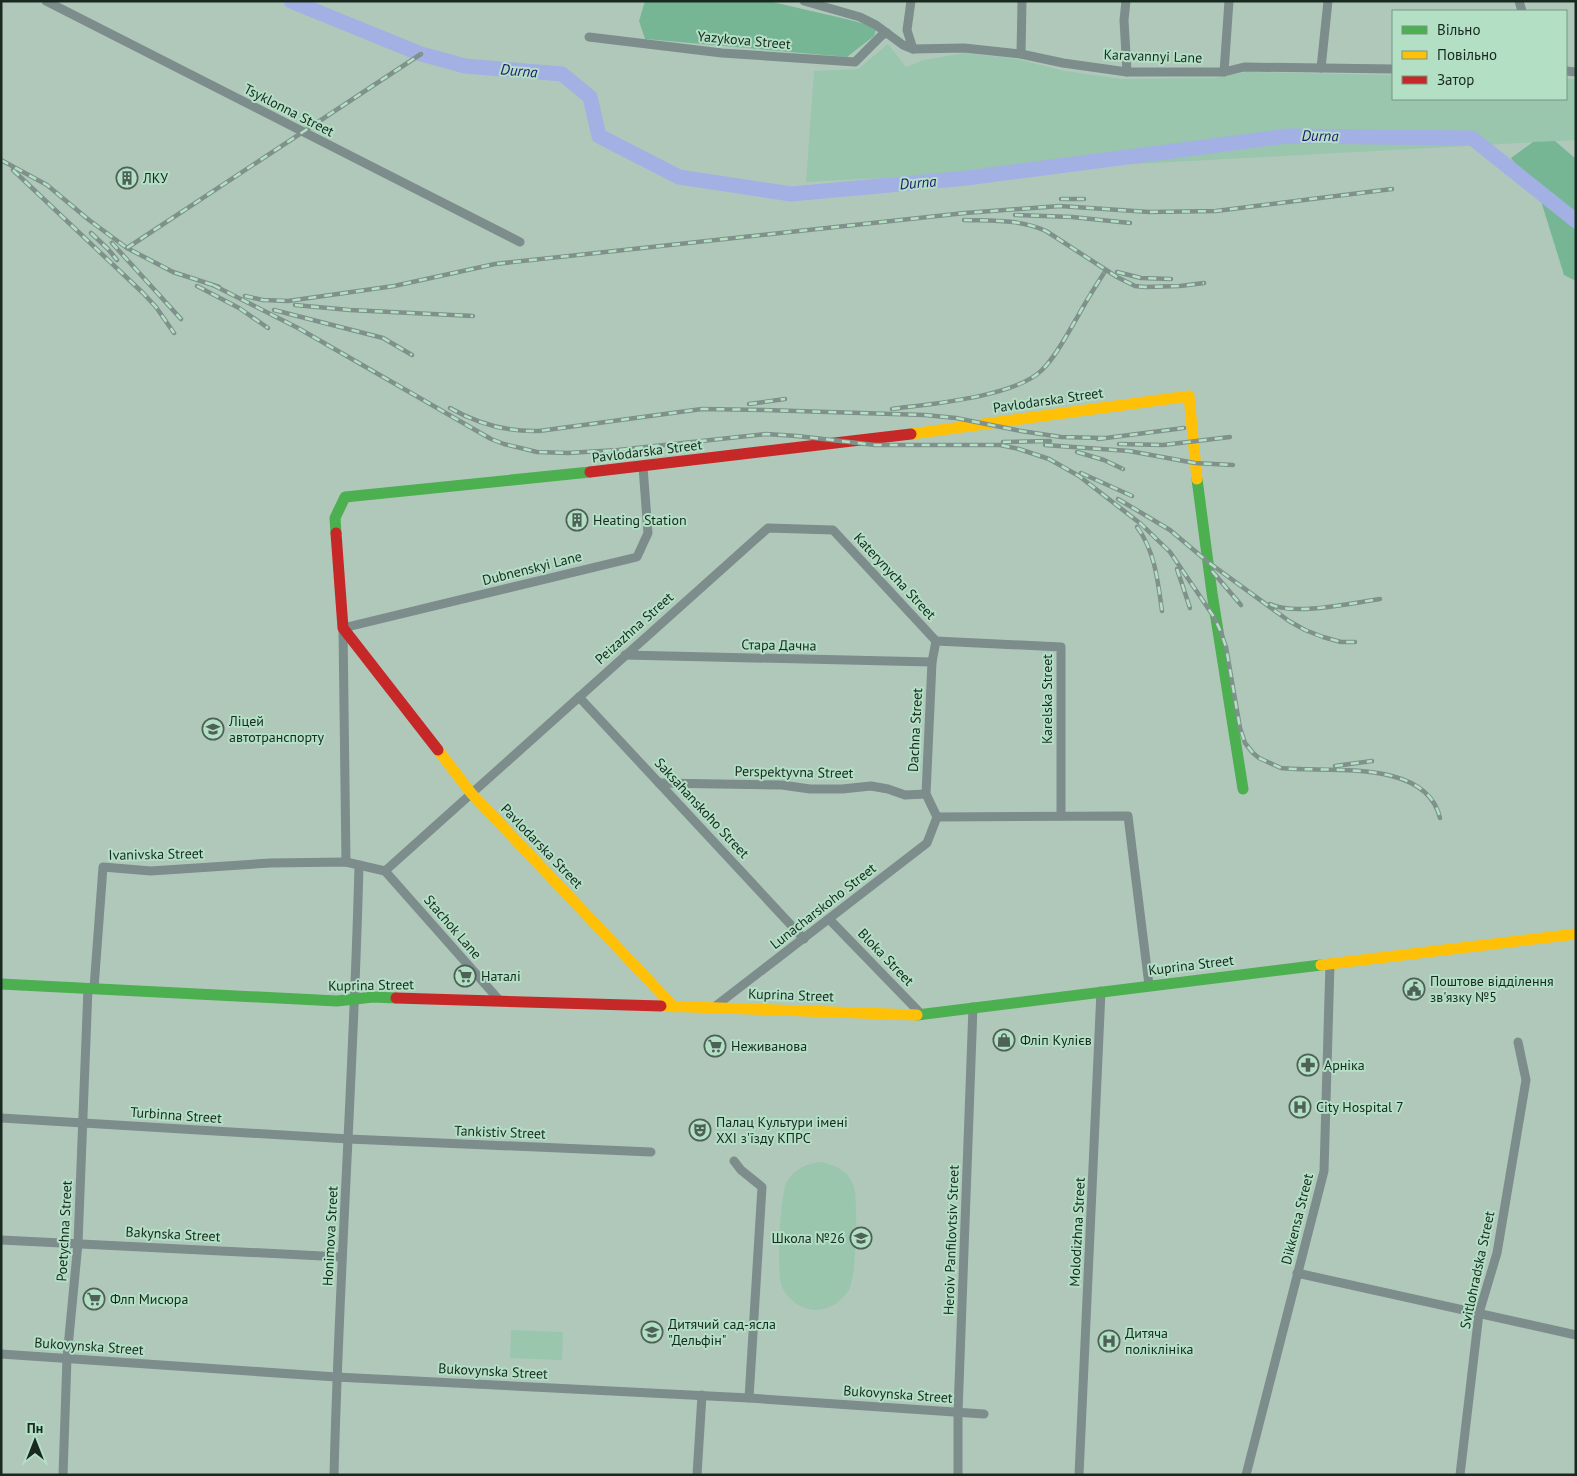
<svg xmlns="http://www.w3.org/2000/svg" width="1577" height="1476" font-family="'PT Sans',sans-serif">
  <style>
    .green { fill: #99c6ad }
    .forest { fill: #76b695 }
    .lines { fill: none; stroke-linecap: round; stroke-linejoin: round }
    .river { stroke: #a3b0e4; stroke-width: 15 }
    .street { stroke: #7c8d8c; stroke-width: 9 }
    .fast { stroke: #4caf50; stroke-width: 11 }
    .slow { stroke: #ffc107; stroke-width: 11 }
    .jam { stroke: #c62828; stroke-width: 11 }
    .rail-casing { stroke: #7e918b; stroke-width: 4.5 }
    .rail { stroke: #b3dfc5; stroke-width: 2.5; stroke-dasharray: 8; stroke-linecap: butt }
    .labels { text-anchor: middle; stroke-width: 4; stroke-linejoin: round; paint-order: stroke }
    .street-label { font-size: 14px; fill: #182920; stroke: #b3dfc5 }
    .poi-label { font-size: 14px; fill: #182920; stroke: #b3dfc5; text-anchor: start }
    .water-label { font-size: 15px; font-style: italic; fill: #221470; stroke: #b3dfc5 }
  </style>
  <rect width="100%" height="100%" fill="#b0c8ba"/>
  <g class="green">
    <polygon points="888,44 906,67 924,60 965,53 1016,59 1065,71 1122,79 1214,78 1246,72 1393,75 1393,99 1566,99 1566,79 1576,79 1576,140 806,182 814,71 858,69"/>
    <path d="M821,1162c14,3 26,8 32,22 6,13 3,94 -4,106 -7,11 -20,20 -34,20 -15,-1 -27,-11 -33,-23 -6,-13 -2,-94 5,-105 8,-14 19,-18 34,-20z"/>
    <polygon points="511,1330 563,1332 562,1360 510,1358"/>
  </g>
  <g class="forest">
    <polygon points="645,1 768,1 846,19 869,25 876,30 874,36 847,57 645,39 639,21"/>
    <polygon points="1555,141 1576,159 1576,281 1564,275 1541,201 1511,158 1533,142"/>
  </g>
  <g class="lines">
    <polyline class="river" points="291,1 421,54 465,66 562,74 590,97 599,136 679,177 791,194 967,178 1287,136 1472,138 1576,221"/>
    <g class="street">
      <polyline points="46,1 520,242"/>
      <polyline points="804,1 860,17 876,25 903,45 913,49 964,48 1021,54 1063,63 1127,72 1224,72 1244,67 1393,69"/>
      <polyline points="911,1 907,30 913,49"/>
      <polyline points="1126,1 1124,20 1127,72"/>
      <polyline points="1519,1 1522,11"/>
      <polyline points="589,37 722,53 855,62 882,35 887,33"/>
      <polyline points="1021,54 1022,1"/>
      <polyline points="1321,68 1328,1"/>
      <polyline points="1566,71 1576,72"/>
      <polyline points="1224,72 1229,1"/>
      <polyline points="936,641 1061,647 1061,816"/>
      <polyline points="936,641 932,662 926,794 937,817"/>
      <polyline points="625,655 932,662"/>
      <polyline points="579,697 804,939"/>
      <polyline points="659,783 782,785 810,789 842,789 871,786 888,789 905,795 926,794"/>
      <polyline points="937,817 1128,816 1149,985"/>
      <polyline points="346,862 343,628 637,557 648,533 643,467"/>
      <polyline points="385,871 500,1001"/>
      <polyline points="829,919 922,1015"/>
      <polyline points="94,988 103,867 151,871 270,863 346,862 385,871 768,528 833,530 936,641"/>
      <polyline points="713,1008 927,843 937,817"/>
      <polyline points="1,1118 349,1139 651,1152"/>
      <polyline points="734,1161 741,1170 762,1187 749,1398"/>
      <polyline points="1,1240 342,1257"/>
      <polyline points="1297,1273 1576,1335"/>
      <polyline points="1,1354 336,1377 749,1398 984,1414"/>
      <polyline points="63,1475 67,1358 78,1243 88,988"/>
      <path d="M334,1475c5,-204 20,-406 25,-610"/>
      <polyline points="697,1475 702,1395"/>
      <polyline points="958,1475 958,1412 973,1007"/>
      <polyline points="1079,1475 1101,991"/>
      <polyline points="1246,1475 1324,1171 1330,963"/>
      <polyline points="1460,1475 1479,1313 1497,1253 1526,1080 1518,1042"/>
    </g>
    <g class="fast">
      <polyline points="1197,479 1212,593 1243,789"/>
      <polyline points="336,533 335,518 345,497 590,472"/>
      <polyline points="1,984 337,1001 373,997 396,998"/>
      <polyline points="917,1015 1321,965"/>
    </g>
    <g class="slow">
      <polyline points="911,434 1189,396 1197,479"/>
      <polyline points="438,750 471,793 674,1007"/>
      <polyline points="1321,965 1576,934"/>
      <polyline points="661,1006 917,1015"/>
    </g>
    <g class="jam">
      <polyline points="590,472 911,434"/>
      <polyline points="336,533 343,628 438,750"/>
      <polyline points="396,998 661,1006"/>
    </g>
    <g class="rail-casing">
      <g id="rail">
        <polyline points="1,160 47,185 89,220 127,248 173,272 219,287"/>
        <polyline points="13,170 143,293 156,307 174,333"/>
        <polyline points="1061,199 1084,199"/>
        <polyline points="1015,215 1072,217 1130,223"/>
        <path d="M964,220c29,1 56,-1 82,11l71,46 18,9 10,1 35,-1 24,-3"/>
        <polyline points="91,233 108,249 117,260"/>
        <polyline points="112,243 181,319"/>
        <polyline points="127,248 421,54"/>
        <polyline points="1117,272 1141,278 1171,279"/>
        <path d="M213,285l85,43 193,111 13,5 33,8 31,1 50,-3 148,-16 31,2 78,9h125l19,4 30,10 30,17 62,48 29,28 44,65 6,13 6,17 14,81 5,15 8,10 6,5 22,10c47,5 145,-10 159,50"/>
        <polyline points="197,286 239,308 268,328"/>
        <polyline points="245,296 263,300 288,301 394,286 495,264 965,213 1060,206 1149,212 1216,211 1392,189"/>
        <polyline points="295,305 350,310 473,316"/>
        <polyline points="274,310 383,338 412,355"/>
        <polyline points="749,404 785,399"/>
        <path d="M450,408c28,16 57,24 89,23l163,-22 62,1 161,5 31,3 65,13 40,6 43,1"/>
        <path d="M892,409c38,-5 123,-12 150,-39 15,-15 25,-36 36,-54 8,-15 17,-29 26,-43"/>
        <polyline points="1098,439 1184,428"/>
        <polyline points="1003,442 1050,441"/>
        <polyline points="1119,444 1163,445 1230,437"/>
        <polyline points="1045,445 1129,451 1195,463 1233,465"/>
        <polyline points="1077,452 1104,460 1123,469"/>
        <polyline points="1081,473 1132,496"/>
        <polyline points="1118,499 1170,530 1208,562 1289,621 1305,630 1323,637 1341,642 1355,642"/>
        <path d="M1137,527c18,24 21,55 25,84"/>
        <polyline points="1177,569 1190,608"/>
        <polyline points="1212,571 1241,605"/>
        <path d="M1270,604c24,12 82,-1 110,-5"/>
        <polyline points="1335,766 1372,761"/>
      </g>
    </g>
    <use href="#rail" class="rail"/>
  </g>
  <defs>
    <g id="building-ring" transform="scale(1.125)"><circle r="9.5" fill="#b3dfc5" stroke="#4d6156" stroke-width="1.5"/><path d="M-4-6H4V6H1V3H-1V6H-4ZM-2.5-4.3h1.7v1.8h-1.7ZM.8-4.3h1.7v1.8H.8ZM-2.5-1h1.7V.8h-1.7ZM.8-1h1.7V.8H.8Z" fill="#4d6156"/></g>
    <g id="university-ring" transform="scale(1.125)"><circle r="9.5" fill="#b3dfc5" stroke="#4d6156" stroke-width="1.5"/><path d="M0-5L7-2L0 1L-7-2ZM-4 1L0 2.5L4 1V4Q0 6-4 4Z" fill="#4d6156"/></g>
    <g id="supermarket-ring" transform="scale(1.125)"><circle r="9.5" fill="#b3dfc5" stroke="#4d6156" stroke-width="1.5"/><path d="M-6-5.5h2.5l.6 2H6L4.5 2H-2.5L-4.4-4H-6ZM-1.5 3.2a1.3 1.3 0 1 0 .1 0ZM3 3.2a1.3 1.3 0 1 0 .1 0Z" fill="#4d6156"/></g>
    <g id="civic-ring" transform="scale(1.125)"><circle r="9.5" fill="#b3dfc5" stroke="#4d6156" stroke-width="1.5"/><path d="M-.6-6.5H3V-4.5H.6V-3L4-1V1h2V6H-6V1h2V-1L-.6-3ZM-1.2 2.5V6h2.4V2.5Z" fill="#4d6156"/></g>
    <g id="shop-ring" transform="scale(1.125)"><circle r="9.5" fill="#b3dfc5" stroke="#4d6156" stroke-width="1.5"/><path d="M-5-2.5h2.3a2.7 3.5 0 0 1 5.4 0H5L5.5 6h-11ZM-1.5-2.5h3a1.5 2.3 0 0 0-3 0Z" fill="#4d6156"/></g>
    <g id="pharmacy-ring" transform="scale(1.125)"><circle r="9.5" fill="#b3dfc5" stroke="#4d6156" stroke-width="1.5"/><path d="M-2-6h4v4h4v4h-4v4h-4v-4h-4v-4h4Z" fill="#4d6156"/></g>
    <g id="hospital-ring" transform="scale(1.125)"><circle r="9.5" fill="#b3dfc5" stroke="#4d6156" stroke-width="1.5"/><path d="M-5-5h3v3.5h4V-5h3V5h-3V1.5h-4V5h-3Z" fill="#4d6156"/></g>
    <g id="theatre-ring" transform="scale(1.125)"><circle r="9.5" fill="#b3dfc5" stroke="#4d6156" stroke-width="1.5"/><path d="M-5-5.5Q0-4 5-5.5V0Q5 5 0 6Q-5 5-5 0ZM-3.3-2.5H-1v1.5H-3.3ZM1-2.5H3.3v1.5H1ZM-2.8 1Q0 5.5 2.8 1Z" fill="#4d6156"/></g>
    <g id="school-ring" transform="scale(1.125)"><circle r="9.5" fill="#b3dfc5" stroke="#4d6156" stroke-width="1.5"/><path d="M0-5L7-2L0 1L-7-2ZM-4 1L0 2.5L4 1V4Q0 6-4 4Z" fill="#4d6156"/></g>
  </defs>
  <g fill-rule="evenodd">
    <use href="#building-ring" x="127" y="178"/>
    <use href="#building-ring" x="577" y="520"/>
    <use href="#university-ring" x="213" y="729"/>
    <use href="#supermarket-ring" x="465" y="976"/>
    <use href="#civic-ring" x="1414" y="989"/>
    <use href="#shop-ring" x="1004" y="1040"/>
    <use href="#supermarket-ring" x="715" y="1046"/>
    <use href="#pharmacy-ring" x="1308" y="1065"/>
    <use href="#hospital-ring" x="1300" y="1107"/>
    <use href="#theatre-ring" x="700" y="1130"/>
    <use href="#school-ring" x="861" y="1238"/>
    <use href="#supermarket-ring" x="94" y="1299"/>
    <use href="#school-ring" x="652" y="1332"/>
    <use href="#hospital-ring" x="1109" y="1341"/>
  </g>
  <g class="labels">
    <g class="street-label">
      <text transform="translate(744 40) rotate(5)" y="5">Yazykova Street</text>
      <text transform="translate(1153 56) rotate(2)" y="5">Karavannyi Lane</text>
      <text transform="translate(289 110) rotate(27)" y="5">Tsyklonna Street</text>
      <text transform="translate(1048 400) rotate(-8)" y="5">Pavlodarska Street</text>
      <text transform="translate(647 451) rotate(-7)" y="5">Pavlodarska Street</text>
      <text transform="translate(532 568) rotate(-14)" y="5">Dubnenskyi Lane</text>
      <text transform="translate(895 576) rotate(47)" y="5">Katerynycha Street</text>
      <text transform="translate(634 628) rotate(-42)" y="5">Peizazhna Street</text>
      <text transform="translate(779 645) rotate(1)" y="5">Стара Дачна</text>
      <text transform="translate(1047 699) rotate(-90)" y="5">Karelska Street</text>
      <text transform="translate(915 730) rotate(-87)" y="5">Dachna Street</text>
      <text transform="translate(794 772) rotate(1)" y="5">Perspektyvna Street</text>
      <text transform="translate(702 808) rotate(47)" y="5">Saksahanskoho Street</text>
      <text transform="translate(542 846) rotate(46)" y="5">Pavlodarska Street</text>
      <text transform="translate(156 854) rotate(-1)" y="5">Ivanivska Street</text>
      <text transform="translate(823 906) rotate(-38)" y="5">Lunacharskoho Street</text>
      <text transform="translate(453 927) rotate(49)" y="5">Stachok Lane</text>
      <text transform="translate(886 957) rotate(46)" y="5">Bloka Street</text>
      <text transform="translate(1191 965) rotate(-7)" y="5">Kuprina Street</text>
      <text transform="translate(371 985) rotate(-1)" y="5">Kuprina Street</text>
      <text transform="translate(791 995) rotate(2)" y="5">Kuprina Street</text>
      <text transform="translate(176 1115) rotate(4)" y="5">Turbinna Street</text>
      <text transform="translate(500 1132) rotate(2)" y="5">Tankistiv Street</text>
      <text transform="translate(1297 1219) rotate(-76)" y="5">Dikkensa Street</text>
      <text transform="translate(64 1231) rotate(-87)" y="5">Poetychna Street</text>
      <text transform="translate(1077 1232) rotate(-87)" y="5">Molodizhna Street</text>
      <text transform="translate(173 1234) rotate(3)" y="5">Bakynska Street</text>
      <text transform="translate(330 1236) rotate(-87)" y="5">Honimova Street</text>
      <text transform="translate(951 1240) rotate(-88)" y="5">Heroiv Panfilovtsiv Street</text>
      <text transform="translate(1477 1270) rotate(-78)" y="5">Svitlohradska Street</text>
      <text transform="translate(89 1346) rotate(4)" y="5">Bukovynska Street</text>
      <text transform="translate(493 1371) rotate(3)" y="5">Bukovynska Street</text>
      <text transform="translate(898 1394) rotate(4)" y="5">Bukovynska Street</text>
    </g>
    <g class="poi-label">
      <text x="143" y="183">ЛКУ</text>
      <text x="593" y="525">Heating Station</text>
      <text x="229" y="726">Ліцей<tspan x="229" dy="16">автотранспорту</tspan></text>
      <text x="481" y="981">Наталі</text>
      <text x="1430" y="986">Поштове відділення<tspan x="1430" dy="16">зв'язку №5</tspan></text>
      <text x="1020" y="1045">Фліп Кулієв</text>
      <text x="731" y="1051">Неживанова</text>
      <text x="1324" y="1070">Арніка</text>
      <text x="1316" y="1112">City Hospital 7</text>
      <text x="716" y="1127">Палац Культури імені<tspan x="716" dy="16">XXI з'їзду КПРС</tspan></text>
      <text x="845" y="1243" text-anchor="end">Школа №26</text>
      <text x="110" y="1304">Флп Мисюра</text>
      <text x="668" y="1329">Дитячий сад-ясла<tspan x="668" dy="16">"Дельфін"</tspan></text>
      <text x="1125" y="1338">Дитяча<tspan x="1125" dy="16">поліклініка</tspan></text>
    </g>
    <g class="water-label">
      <text transform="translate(519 71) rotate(5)" y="5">Durna</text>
      <text transform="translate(1320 136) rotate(1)" y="5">Durna</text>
      <text transform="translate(918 183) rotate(-5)" y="5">Durna</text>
    </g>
  </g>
  <rect width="1577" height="1476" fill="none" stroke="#182920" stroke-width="5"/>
  <rect x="1392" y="10" width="175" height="90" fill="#b3dfc5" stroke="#759683"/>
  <rect x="1402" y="26" width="25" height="8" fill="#4caf50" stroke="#759683"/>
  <text x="1437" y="35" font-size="15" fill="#182920">Вільно</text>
  <rect x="1402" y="51" width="25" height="8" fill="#ffc107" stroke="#759683"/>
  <text x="1437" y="60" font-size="15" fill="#182920">Повільно</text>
  <rect x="1402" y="76" width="25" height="8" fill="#c62828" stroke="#759683"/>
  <text x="1437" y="85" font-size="15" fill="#182920">Затор</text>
  <g transform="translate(35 1441)" stroke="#b3dfc5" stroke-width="4" paint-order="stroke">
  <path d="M0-4L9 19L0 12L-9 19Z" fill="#182920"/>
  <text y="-8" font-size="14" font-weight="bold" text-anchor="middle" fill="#182920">Пн</text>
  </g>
</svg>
